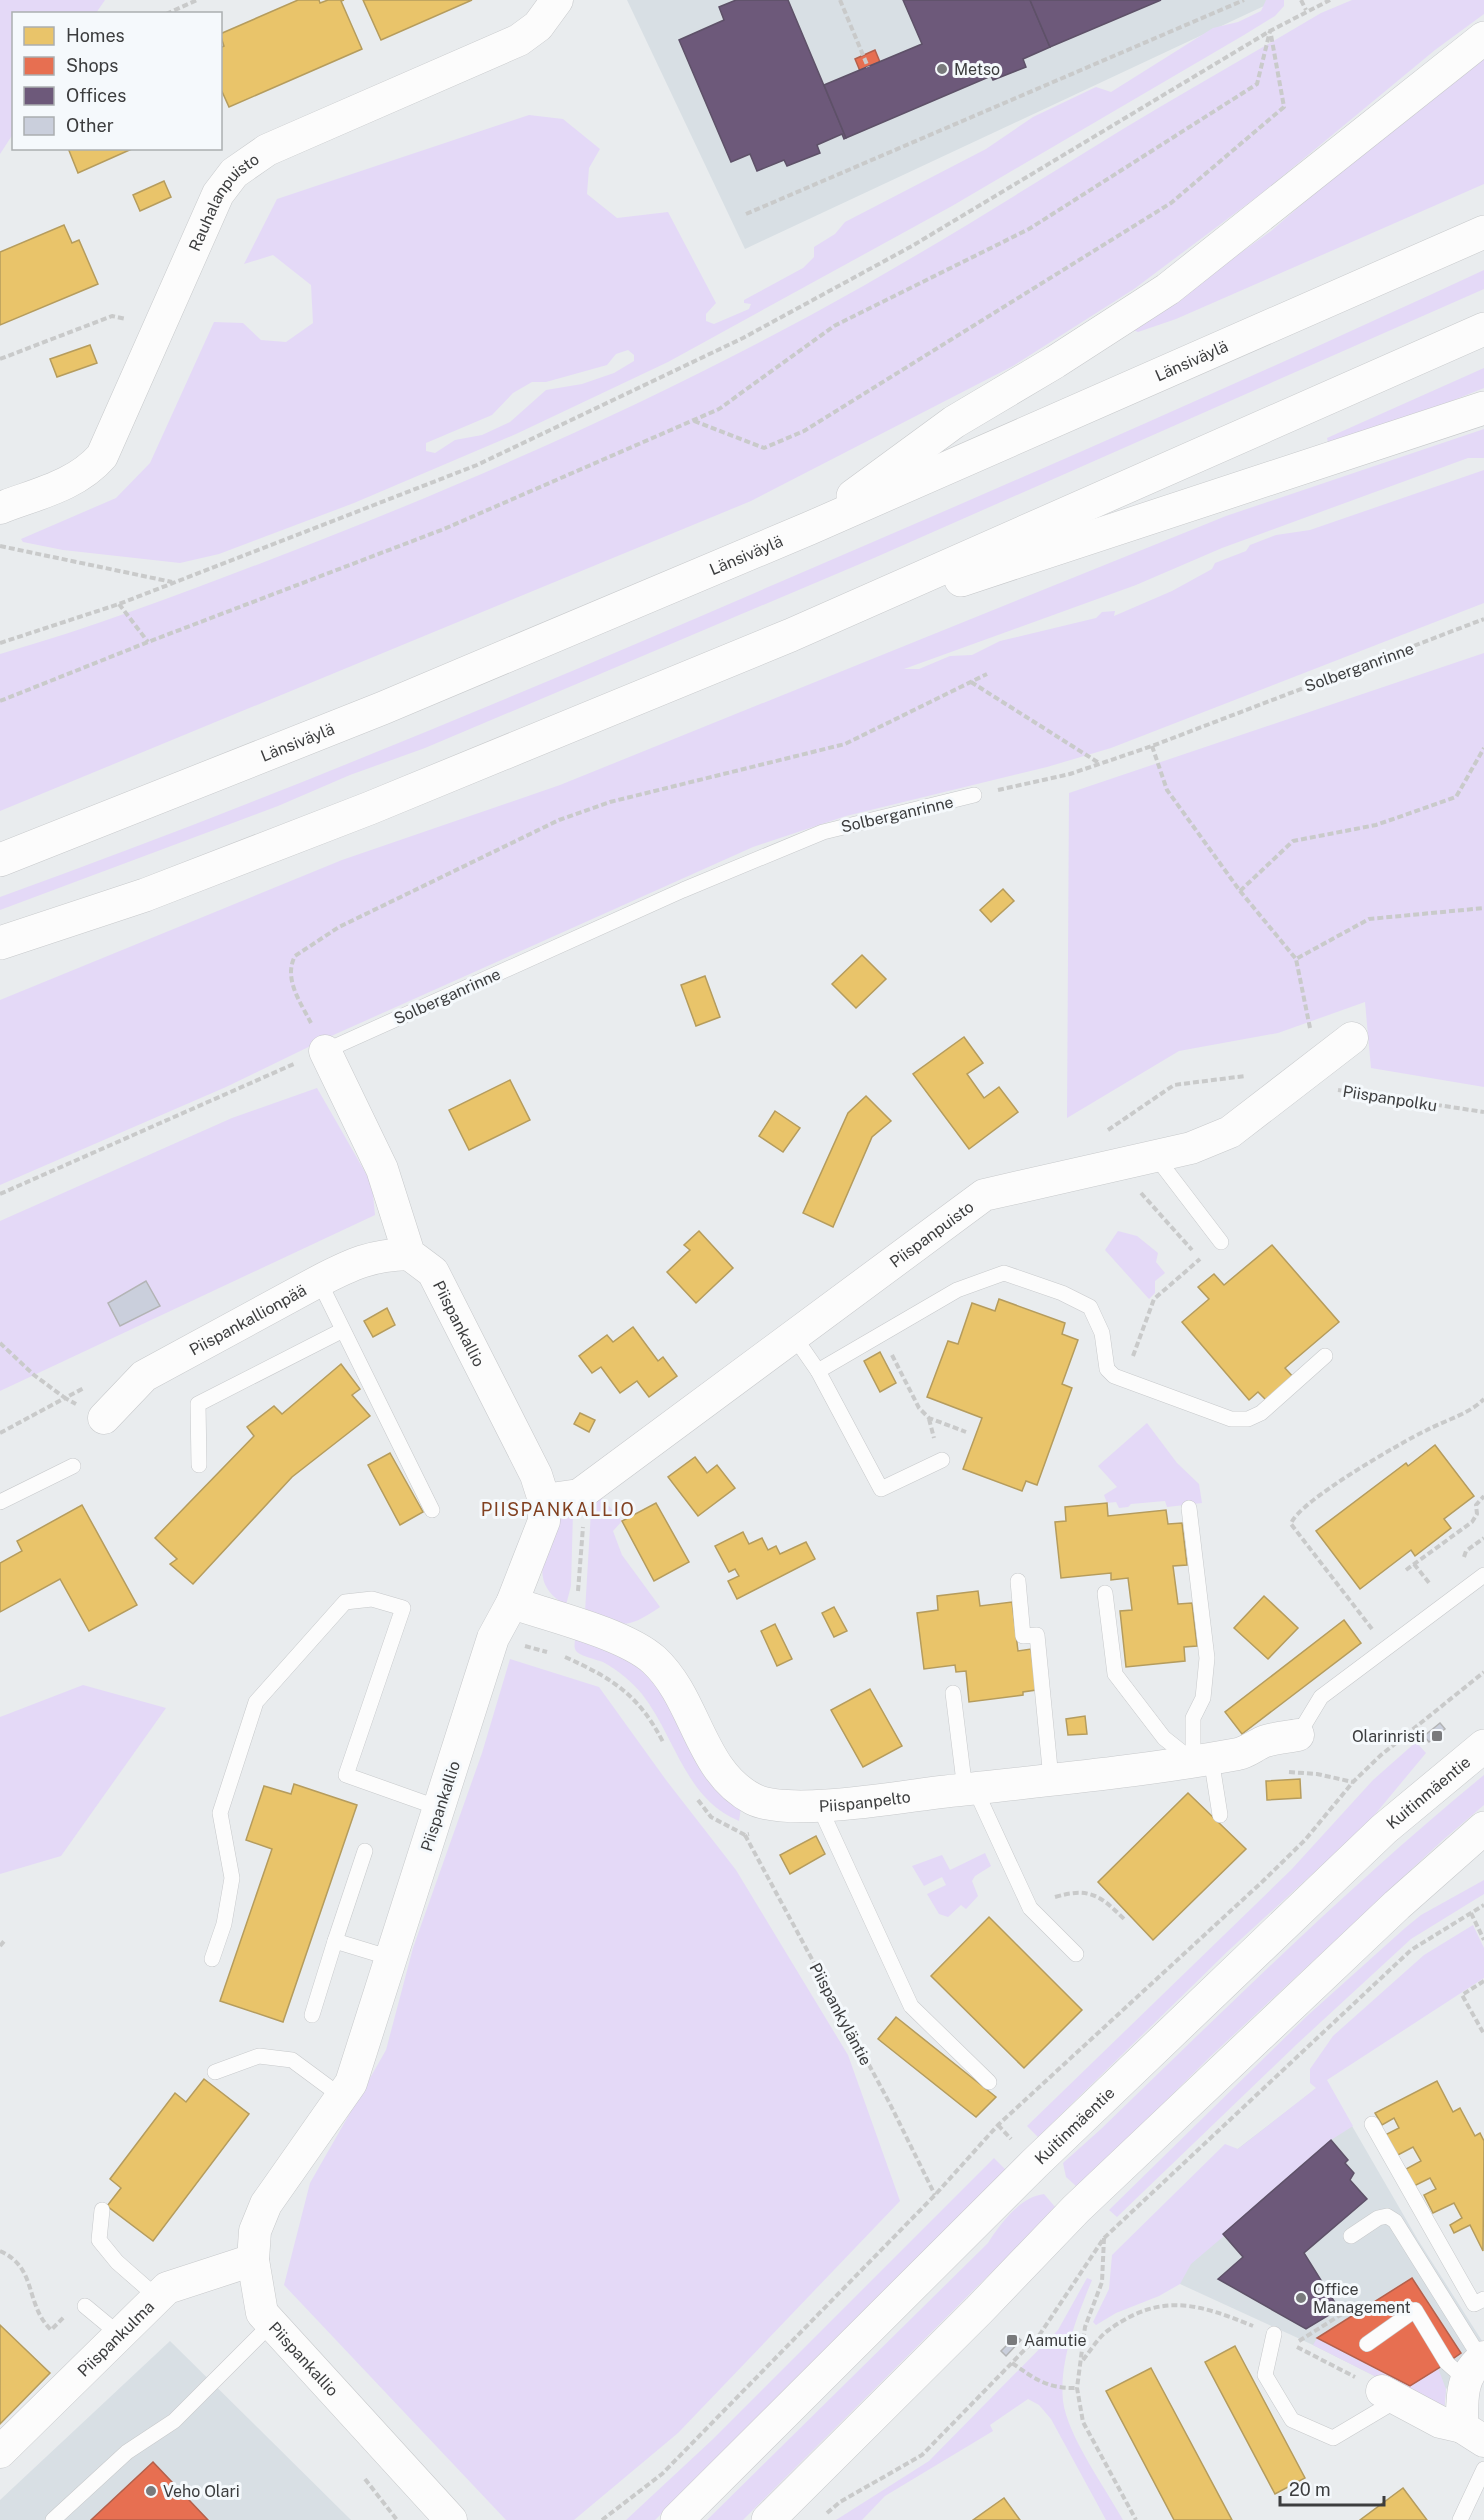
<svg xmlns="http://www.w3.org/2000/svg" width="1484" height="2520" font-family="'Public Sans',sans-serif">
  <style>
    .built { fill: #d8dfe4 }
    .green { fill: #e4d9f7; fill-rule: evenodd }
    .homes { fill: #e9c46a; stroke: #b59c5d; stroke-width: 1.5 }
    .shops { fill: #e76f51; stroke: #b4604b; stroke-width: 1.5 }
    .offices { fill: #6d597a; stroke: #5e5168; stroke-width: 1.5 }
    .building { fill: #cacfdc; stroke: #b3b4b5; stroke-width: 1.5 }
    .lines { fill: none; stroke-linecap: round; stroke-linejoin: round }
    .lane-casing { stroke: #c7c9cb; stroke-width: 16 }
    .street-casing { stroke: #c7c9cb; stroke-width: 33 }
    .primary-casing { stroke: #c7c9cb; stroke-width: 34 }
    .highway-casing { stroke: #c7c9cb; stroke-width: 34 }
    .path { stroke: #c9caca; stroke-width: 4; stroke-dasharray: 6 3; stroke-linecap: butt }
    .lane { stroke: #fcfcfc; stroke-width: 15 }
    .street { stroke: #fcfcfc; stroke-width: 32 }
    .primary { stroke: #fcfcfc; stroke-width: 33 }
    .highway { stroke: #fcfcfc; stroke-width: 33 }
    .poi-dot { fill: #797a7c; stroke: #f5f9fc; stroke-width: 2 }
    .labels { text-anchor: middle; stroke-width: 6; stroke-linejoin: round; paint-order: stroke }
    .poi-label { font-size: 16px; fill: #3c3d3e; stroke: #f5f9fc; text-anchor: start }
    .street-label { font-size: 16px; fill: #3c3d3e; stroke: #f5f9fc }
    .neighbourhood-label { font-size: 18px; letter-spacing: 1.5px; fill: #814020; stroke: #f5f9fc }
  </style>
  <rect width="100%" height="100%" fill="#e9ecee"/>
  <g class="built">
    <polygon points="627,0 1277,0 745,249"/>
    <polygon points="1326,2081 1418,2240 1484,2344 1484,2349 1446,2389 1444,2411 1313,2345 1180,2284 1144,2241 1235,2151"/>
    <polygon points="170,2341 351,2520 0,2520 0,2500"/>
  </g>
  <g class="green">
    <polygon points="0,0 105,0 96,13 14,14 13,134 0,154"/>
    <path d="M1266,0h18v6l-9,10 -31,19 -292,171 -284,156 -152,72 -162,69 -135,51 -39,9 -117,-13 -40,-8 -2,-3 95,-41 34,-35 64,-141 29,1 18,17 25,2 27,-19 -2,-38 -38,-30 -29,9 33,-65 252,-84 34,4 37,30 -11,19 -2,26 30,24 51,-6 48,91 -10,11v7l8,3 35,-15 2,-5 -7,-1v-3l59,-32 11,-11v-10l21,-13 10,-12 141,-73 47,-32 63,-30 15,5 102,-64 25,-6 23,-11zM628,350l6,5v6l-20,12 -32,11 -36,6 -36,32 -28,13 -27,5 -20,13 -9,-2v-8l66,-28 21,-22 19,-11h14l61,-17 9,-11z"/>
    <path d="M1352,0h132v14l-49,36 -173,143 -128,96 -121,77 -262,135 -751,310v-157c92,-26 183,-61 272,-95 185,-71 365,-150 539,-244 107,-58 209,-123 312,-186 65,-39 132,-77 198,-116z"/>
    <polygon points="1484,55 1484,184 1176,319 1138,332 1133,330 1271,231 1344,168"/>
    <path d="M1484,270v19l-610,269 -449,190 -75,27 -72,31 -278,104v-13c261,-94 518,-202 773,-312 238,-102 476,-206 711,-315z"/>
    <polygon points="1484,368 1484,388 1434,408 1328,442 1327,438"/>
    <polygon points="1484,429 1484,458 1468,458 1222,548 1136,585 904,669 919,669 950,656 972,655 1000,641 1096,618 1102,612 1115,611 1114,616 1172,591 1212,569 1215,563 1246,551 1250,545 1276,535 1310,530 1484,470 1484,603 1111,748 1047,767 846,816 753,847 329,1037 226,1087 0,1185 0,1000 342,860 560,785 1226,516"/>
    <polygon points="1484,653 1484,1087 1371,1068 1365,1002 1278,1033 1179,1051 1067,1118 1069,793"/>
    <polygon points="317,1088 372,1184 375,1215 0,1391 0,1221 232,1118"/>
    <polygon points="1118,1231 1137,1236 1158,1253 1156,1262 1165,1273 1155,1281 1155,1293 1149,1299 1105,1250"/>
    <polygon points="1147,1423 1177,1463 1199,1484 1202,1503 1167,1507 1165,1501 1131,1504 1128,1507 1119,1508 1116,1502 1107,1503 1104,1495 1117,1487 1098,1466"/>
    <path d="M601,1497l21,24 -9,10 9,24 38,52c-36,24 -36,19 -75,5l6,-101 2,-7z"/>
    <path d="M573,1512l-2,74 -5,19c-39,-22 -21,-52 -8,-85z"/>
    <path d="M575,1639l49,19 21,13 13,15 41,78 42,44 -2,13c-54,-22 -64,-85 -97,-127 -10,-12 -24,-24 -39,-32 -8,-3 -20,-5 -26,-10 -4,-4 -2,-9 -2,-13z"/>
    <polygon points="510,1659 599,1687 666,1780 736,1870 848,2055 900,2201 678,2433 574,2520 506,2520 284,2285 310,2183 386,2050 413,1948 482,1753"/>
    <polygon points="83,1685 166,1708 61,1856 0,1874 0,1717"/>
    <polygon points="1416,1742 1426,1753 1367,1824 1228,1951 1038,2137 1027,2126 1291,1870 1373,1780"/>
    <path d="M1484,1775v30l-41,35 -230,214 -126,125 -11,7 -10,-9 -3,-14 38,-34c125,-121 249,-244 383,-354z"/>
    <polygon points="985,1853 991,1866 975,1876 972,1881 978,1896 966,1909 961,1905 948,1917 939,1914 927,1894 946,1885 942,1877 924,1886 912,1866 942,1855 950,1870"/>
    <polygon points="1484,1880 1484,1894 1411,1939 1297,2044 1117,2217 1109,2210 1307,2016 1405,1928 1421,1915"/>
    <polygon points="1473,1925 1484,1948 1484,1978 1327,2080 1353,2126 1331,2140 1223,2234 1224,2236 1191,2264 1180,2284 1159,2296 1116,2313 1096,2325 1093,2322 1109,2289 1112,2255 1225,2144 1238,2149 1316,2088 1310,2083 1310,2069 1333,2036 1424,1955"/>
    <polygon points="994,2158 1006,2170 655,2520 626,2520 712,2440"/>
    <path d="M1044,2194l12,14 -313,312h-36l281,-277c13,-20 32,-46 56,-49z"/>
    <path d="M1087,2278l5,2c-15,37 -33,80 -29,121 4,34 43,88 60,119h-17l-55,-101 -12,-14 -11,-6 -38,26 3,6 -108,65 -23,24h-26l93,-59 129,-131z"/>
    <polygon points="1317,2338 1410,2386 1438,2368 1446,2389 1444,2411 1313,2345"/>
  </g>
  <g class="homes">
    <polygon points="298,0 319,0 320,3 328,0 344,0 341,1 362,49 229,107 220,87 220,48 224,46 220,34"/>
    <polygon points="363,0 472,0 381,40"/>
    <polygon points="68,148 134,148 78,173"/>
    <polygon points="164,181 171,197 140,211 133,195"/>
    <polygon points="64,225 72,243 79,240 98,284 0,325 0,252"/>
    <polygon points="90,345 97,363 57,377 50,359"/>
    <polygon points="1003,889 1014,901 991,922 980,910"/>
    <polygon points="862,955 886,979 856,1008 832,984"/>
    <polygon points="705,976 720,1017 696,1026 681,985"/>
    <polygon points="964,1037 983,1063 967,1074 984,1098 999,1087 1018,1112 969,1149 913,1074"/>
    <polygon points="510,1080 530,1120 469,1150 449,1110"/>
    <polygon points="866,1096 891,1121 872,1137 833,1227 803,1213 848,1113"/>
    <polygon points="775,1111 800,1128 783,1152 759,1136"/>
    <polygon points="699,1231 733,1268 696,1303 667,1272 690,1250 684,1245"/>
    <polygon points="1272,1245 1339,1322 1285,1368 1294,1378 1267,1401 1258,1392 1249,1400 1182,1322 1209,1299 1198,1287 1214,1274 1224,1285"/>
    <polygon points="999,1299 1065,1323 1062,1334 1078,1340 1062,1384 1072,1388 1037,1485 1026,1481 1022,1491 963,1469 982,1418 927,1397 948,1341 958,1344 972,1303 995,1311"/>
    <polygon points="387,1308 395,1325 373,1337 364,1321"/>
    <polygon points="633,1327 658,1361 663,1357 677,1376 649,1397 637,1381 620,1393 601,1367 592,1373 579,1356 607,1335 613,1342"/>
    <polygon points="880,1352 896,1383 880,1392 864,1361"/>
    <polygon points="341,1364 360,1389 352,1395 370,1416 292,1477 193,1584 170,1564 177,1559 155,1538 254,1436 247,1427 274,1406 282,1414"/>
    <polygon points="580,1413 595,1420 589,1432 574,1424"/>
    <polygon points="1435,1445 1474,1496 1444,1519 1451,1528 1415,1556 1411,1550 1360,1589 1316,1531 1406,1463 1408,1466"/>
    <polygon points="390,1453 423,1512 400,1525 368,1465"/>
    <polygon points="695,1457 707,1473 717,1465 735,1488 698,1516 668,1477"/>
    <polygon points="656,1503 689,1562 654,1581 622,1521"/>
    <polygon points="1107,1503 1108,1516 1166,1510 1168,1524 1182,1523 1187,1565 1173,1566 1178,1604 1192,1603 1197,1646 1184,1647 1185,1661 1126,1667 1120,1611 1132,1610 1128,1578 1111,1580 1111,1573 1061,1578 1055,1522 1066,1521 1065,1507"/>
    <polygon points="82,1505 137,1605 89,1631 60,1579 0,1612 0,1563 22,1551 17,1541"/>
    <polygon points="743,1532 749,1544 762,1538 768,1550 776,1546 780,1554 806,1542 815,1559 737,1599 728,1581 739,1576 735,1569 729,1572 715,1546"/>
    <polygon points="978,1591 980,1606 1012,1602 1018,1651 1031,1649 1036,1690 1023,1692 1023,1695 969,1702 966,1671 956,1672 955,1665 924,1669 917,1613 938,1610 937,1596"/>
    <polygon points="1264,1596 1298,1628 1268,1659 1234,1628"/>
    <polygon points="834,1607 847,1631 834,1637 822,1613"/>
    <polygon points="1344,1620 1361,1643 1242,1734 1225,1712"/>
    <polygon points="775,1624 792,1659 777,1666 761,1631"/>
    <polygon points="870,1689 902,1746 863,1767 831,1710"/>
    <polygon points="1085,1716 1087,1734 1068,1735 1066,1719"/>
    <polygon points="1300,1779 1301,1798 1267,1800 1266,1781"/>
    <polygon points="294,1784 357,1805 283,2022 220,2001 272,1849 246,1840 264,1786 291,1794"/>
    <polygon points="1188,1793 1246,1849 1153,1940 1098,1882"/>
    <polygon points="816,1836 825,1854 790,1874 780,1855"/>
    <polygon points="989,1917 1082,2010 1024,2068 931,1976"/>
    <polygon points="896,2017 996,2097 976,2117 878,2039"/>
    <polygon points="204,2079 249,2114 153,2241 107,2206 121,2188 110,2179 175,2093 186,2102"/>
    <polygon points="1437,2081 1453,2112 1460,2108 1475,2136 1480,2133 1484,2141 1483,2251 1470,2225 1454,2233 1450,2225 1462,2218 1454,2203 1433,2213 1424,2195 1436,2189 1430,2178 1414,2186 1406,2169 1421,2161 1413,2147 1396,2156 1385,2135 1399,2128 1394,2118 1382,2125 1375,2113"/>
    <polygon points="0,2325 50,2373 0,2424"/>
    <polygon points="1235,2346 1305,2478 1275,2494 1205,2362"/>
    <polygon points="1151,2368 1232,2520 1174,2520 1106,2391"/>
    <polygon points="1403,2488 1427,2520 1360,2520"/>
    <polygon points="1004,2498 1020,2520 973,2520"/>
  </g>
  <g class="shops">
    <polygon points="875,50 880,62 860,71 855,59"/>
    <polygon points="1412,2278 1461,2353 1447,2363 1410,2386 1317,2338"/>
    <polygon points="153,2462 208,2520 91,2520"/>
  </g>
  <g class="offices">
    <polygon points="736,0 788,0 846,138 844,139 842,134 817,145 820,153 787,166 784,160 757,171 750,154 731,162 679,40 724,20 719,7"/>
    <polygon points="903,0 1030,0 1050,47 1023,59 1026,67 993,80 991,76 846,138 824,85 922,44"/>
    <polygon points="1030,0 1161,0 1050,47"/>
    <polygon points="1331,2140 1348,2160 1345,2163 1354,2173 1350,2180 1367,2199 1304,2253 1339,2309 1306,2329 1218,2279 1243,2257 1223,2234"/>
  </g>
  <g class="building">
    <polygon points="146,1281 160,1306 120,1326 108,1303"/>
    <polygon points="1440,1723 1445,1729 1429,1742 1424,1736"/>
    <polygon points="1016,2336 1021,2340 1006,2356 1001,2351"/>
  </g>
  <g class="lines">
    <g class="lane-casing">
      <g id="lane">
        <polyline points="325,1051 683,890 823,832 974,795"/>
        <polyline points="1156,1157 1221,1242"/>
        <polyline points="319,1281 432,1510"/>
        <polyline points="793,1335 818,1371 881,1489 942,1460"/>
        <polyline points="818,1371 957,1290 1004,1273 1062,1293 1090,1307 1102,1333 1107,1369 1114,1376 1231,1419 1248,1419 1261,1413 1325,1356"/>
        <polyline points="199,1465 198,1404 341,1331"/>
        <polyline points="0,1502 73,1466"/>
        <polyline points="1189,1508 1207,1658 1203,1698 1193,1718 1193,1761"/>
        <polyline points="1018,1581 1023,1636 1037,1635 1051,1779"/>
        <polyline points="1105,1593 1115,1674 1164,1738 1193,1761"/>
        <polyline points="953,1693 965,1790"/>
        <polyline points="1298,1735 1321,1697 1484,1575"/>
        <polyline points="1211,1758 1220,1815"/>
        <polyline points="975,1789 1030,1908 1076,1954"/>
        <polyline points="821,1804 825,1819 911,2006 989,2082"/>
        <polyline points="335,1941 365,1851"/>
        <polyline points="212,1959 224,1924 232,1878 220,1813 256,1702 345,1602 372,1599 403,1608 346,1775 439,1808"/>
        <polyline points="312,2015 335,1941 391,1958"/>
        <polyline points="215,2072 259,2056 292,2060 342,2097"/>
        <polyline points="1372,2124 1474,2304 1484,2299"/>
        <polyline points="102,2210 99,2240 117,2262 158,2298"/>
        <polyline points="1351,2236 1378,2218 1387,2216 1395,2221 1481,2359"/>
        <polyline points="85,2306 120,2335"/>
        <polyline points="1274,2334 1265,2375 1292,2420 1333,2438 1397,2400"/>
        <polyline points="1367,2344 1415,2310 1447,2363 1465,2379"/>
        <polyline points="53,2520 127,2452 174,2421 272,2323"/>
        <polyline points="1460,2520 1484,2469"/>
      </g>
    </g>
    <g class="street-casing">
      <g id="street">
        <path id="s1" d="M0,508c36,-14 76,-22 102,-52l116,-262 16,-21 33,-23 252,-110 19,-14 19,-26"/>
        <path id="s2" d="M325,1051l57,118 27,85 24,18 103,203 8,25v21l-32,82 -19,35 -142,445 -85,121 -11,27 -2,29 9,53 189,207"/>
        <path id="s3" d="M104,1418l40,-42 175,-95c33,-17 52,-26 90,-27"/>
        <path id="s4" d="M544,1500l35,-5 405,-300 207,-47 39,-16 122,-94"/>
        <path id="s5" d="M512,1603c39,13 113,31 142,57 43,40 45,111 99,139 36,18 146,-2 188,-7 99,-11 199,-20 297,-38 9,-2 16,-8 25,-12 10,-4 24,-5 35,-7"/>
        <path d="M1484,2357c-24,18 -22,42 -22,70l22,14"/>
        <polyline points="1382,2391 1440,2422 1462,2427"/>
        <path id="s6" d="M0,2452l167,-164 86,-28"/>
      </g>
    </g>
    <g class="primary-casing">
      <g id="primary">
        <path id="s7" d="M677,2520l357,-356 350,-335 100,-83"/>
        <polyline points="768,2520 979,2310 1076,2209 1397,1905 1484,1828"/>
      </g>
    </g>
    <g class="highway-casing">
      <g id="highway">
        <polyline points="853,496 954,422 1055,362 1168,289 1484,38"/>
        <polyline points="961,580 1484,408"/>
        <path id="s8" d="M0,860l383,-152 427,-180 674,-296"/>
        <polyline points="0,943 145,895 370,808 791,635 1484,329"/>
      </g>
    </g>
    <g class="path">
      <polyline points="840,0 868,67"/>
      <polyline points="1301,0 1306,10"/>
      <polyline points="166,14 197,0"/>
      <polyline points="746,214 1244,0"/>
      <polyline points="0,359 112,316 126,319"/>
      <polyline points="694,421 764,448 804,431 1171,203 1284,107 1271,35"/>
      <polyline points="0,546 172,582"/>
      <polyline points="119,604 148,642"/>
      <polyline points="0,643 119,604 477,465 743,338 912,246 1270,31 1330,0"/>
      <polyline points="971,682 1099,763"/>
      <polyline points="0,701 148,642 444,529 719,409 834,326 1029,229 1257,84 1270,31"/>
      <polyline points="1152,746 1167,790 1240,891 1296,959"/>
      <polyline points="998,790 1070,774 1152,746 1484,619"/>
      <polyline points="1240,891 1293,841 1376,825 1456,797 1484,748"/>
      <path d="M311,1023c-10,-20 -28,-44 -16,-67l44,-29 220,-107 51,-18 235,-58 142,-70"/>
      <polyline points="1310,1028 1296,959 1369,919 1484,908"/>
      <polyline points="1338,1090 1484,1112"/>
      <polyline points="1108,1130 1174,1085 1245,1076"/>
      <polyline points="1141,1193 1192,1250"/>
      <polyline points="0,1194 296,1063"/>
      <polyline points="0,1343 34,1375 65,1398 84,1388"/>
      <polyline points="892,1355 919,1408 929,1418 966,1432"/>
      <polyline points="1133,1356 1154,1299 1200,1259"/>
      <polyline points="929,1419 934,1438"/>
      <polyline points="0,1433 65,1398 76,1404"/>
      <polyline points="1464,1557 1466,1551 1484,1538"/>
      <polyline points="1414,1564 1430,1584"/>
      <polyline points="1406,1570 1472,1522 1477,1514 1476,1505 1484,1496"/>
      <polyline points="578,1591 583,1527"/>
      <path d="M1372,1629l-81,-105c6,-22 111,-82 136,-94 19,-10 42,-16 57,-31"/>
      <polyline points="525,1646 547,1652"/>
      <path d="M565,1657c47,21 74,38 98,85"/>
      <polyline points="1289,1772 1317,1774 1353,1782"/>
      <polyline points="698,1800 711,1817 745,1835 749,1834"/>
      <polyline points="745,1835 889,2102 935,2195"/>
      <path d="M1055,1897c34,-10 45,-2 69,22"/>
      <polyline points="1471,1913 1484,1940"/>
      <polyline points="0,1946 5,1940"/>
      <polyline points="1484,1981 1462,1995 1484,2034"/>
      <polyline points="998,2125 1011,2139"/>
      <polyline points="1104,2238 1102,2282 1085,2327 1077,2388 1083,2422 1136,2520"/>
      <path d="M0,2251c38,17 24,52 51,79l13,-13"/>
      <polyline points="1299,2341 1342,2314"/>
      <polyline points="1297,2347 1355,2377"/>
      <path d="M1083,2360c8,-10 16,-24 27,-31 52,-37 89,-25 143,-3"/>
      <path d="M1012,2363c23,16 36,26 65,25"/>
      <polyline points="365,2479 397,2520"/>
      <polyline points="827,2513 840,2502 922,2455 1040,2334 1104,2238 1411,1950 1484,1905"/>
      <polyline points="602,2520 662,2474 935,2195 998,2125 1262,1882 1305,1840 1353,1782 1381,1755 1484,1672"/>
    </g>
    <use href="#lane" class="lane"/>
    <use href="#street" class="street"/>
    <use href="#primary" class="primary"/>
    <use href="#highway" class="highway"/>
  </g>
  <g class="poi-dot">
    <circle cx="942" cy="69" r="6"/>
    <rect x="1431" y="1730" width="12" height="12" rx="3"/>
    <circle cx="1301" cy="2298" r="6"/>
    <rect x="1006" y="2334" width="12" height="12" rx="3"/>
    <circle cx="151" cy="2491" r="6"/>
  </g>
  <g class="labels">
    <g class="poi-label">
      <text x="954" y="75">Metso</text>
      <text x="1425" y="1742" text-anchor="end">Olarinristi</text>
      <text x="1313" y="2295">Office<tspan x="1313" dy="18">Management</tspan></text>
      <text x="1024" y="2346">Aamutie</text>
      <text x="163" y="2497">Veho Olari</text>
    </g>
    <g class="street-label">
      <text dy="6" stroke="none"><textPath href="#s1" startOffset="399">Rauhalanpuisto</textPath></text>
      <text dy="6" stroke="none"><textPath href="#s8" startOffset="1292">Länsiväylä</textPath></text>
      <text dy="6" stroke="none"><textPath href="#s8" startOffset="806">Länsiväylä</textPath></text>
      <text transform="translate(1359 667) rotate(-20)" y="6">Solberganrinne</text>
      <text dy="6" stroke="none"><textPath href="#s8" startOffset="320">Länsiväylä</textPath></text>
      <text transform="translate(897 814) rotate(-13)" y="6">Solberganrinne</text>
      <text transform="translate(447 996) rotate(-24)" y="6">Solberganrinne</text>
      <text transform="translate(1390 1098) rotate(9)" y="6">Piispanpolku</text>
      <text dy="6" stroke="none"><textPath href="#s4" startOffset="474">Piispanpuisto</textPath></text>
      <text dy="6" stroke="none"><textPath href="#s3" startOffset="176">Piispankallionpää</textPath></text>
      <text dy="6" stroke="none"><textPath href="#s2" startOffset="308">Piispankallio</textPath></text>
      <text dy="6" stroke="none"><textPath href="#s7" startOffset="1046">Kuitinmäentie</textPath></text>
      <text dy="6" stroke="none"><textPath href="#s5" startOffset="440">Piispanpelto</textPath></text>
      <text transform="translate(440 1806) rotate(-72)" y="6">Piispankallio</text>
      <text transform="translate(841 2014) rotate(62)" y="6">Piispankyläntie</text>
      <text dy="6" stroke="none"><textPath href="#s7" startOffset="560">Kuitinmäentie</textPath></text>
      <text dy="6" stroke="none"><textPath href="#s6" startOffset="162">Piispankulma</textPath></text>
      <text dy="6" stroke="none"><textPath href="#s2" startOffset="1442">Piispankallio</textPath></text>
    </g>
    <g class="neighbourhood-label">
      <text x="558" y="1516">PIISPANKALLIO</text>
    </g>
  </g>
  <rect x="12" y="12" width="210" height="138" fill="#f5f9fc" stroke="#abaeb0" stroke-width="1.5"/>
  <rect x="24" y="27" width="30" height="18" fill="#e9c46a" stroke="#abaeb0" stroke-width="1.5"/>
  <text x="66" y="42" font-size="18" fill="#3c3d3e">Homes</text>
  <rect x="24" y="57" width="30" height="18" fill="#e76f51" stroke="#abaeb0" stroke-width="1.5"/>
  <text x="66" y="72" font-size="18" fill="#3c3d3e">Shops</text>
  <rect x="24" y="87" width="30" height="18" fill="#6d597a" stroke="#abaeb0" stroke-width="1.5"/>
  <text x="66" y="102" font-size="18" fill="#3c3d3e">Offices</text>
  <rect x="24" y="117" width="30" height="18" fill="#cacfdc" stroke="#abaeb0" stroke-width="1.5"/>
  <text x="66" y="132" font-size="18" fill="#3c3d3e">Other</text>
  <path d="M1280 2496v9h104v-9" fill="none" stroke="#3c3d3e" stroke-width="3"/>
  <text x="1289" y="2496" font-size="18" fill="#3c3d3e" stroke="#f5f9fc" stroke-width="4.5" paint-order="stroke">20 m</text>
</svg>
